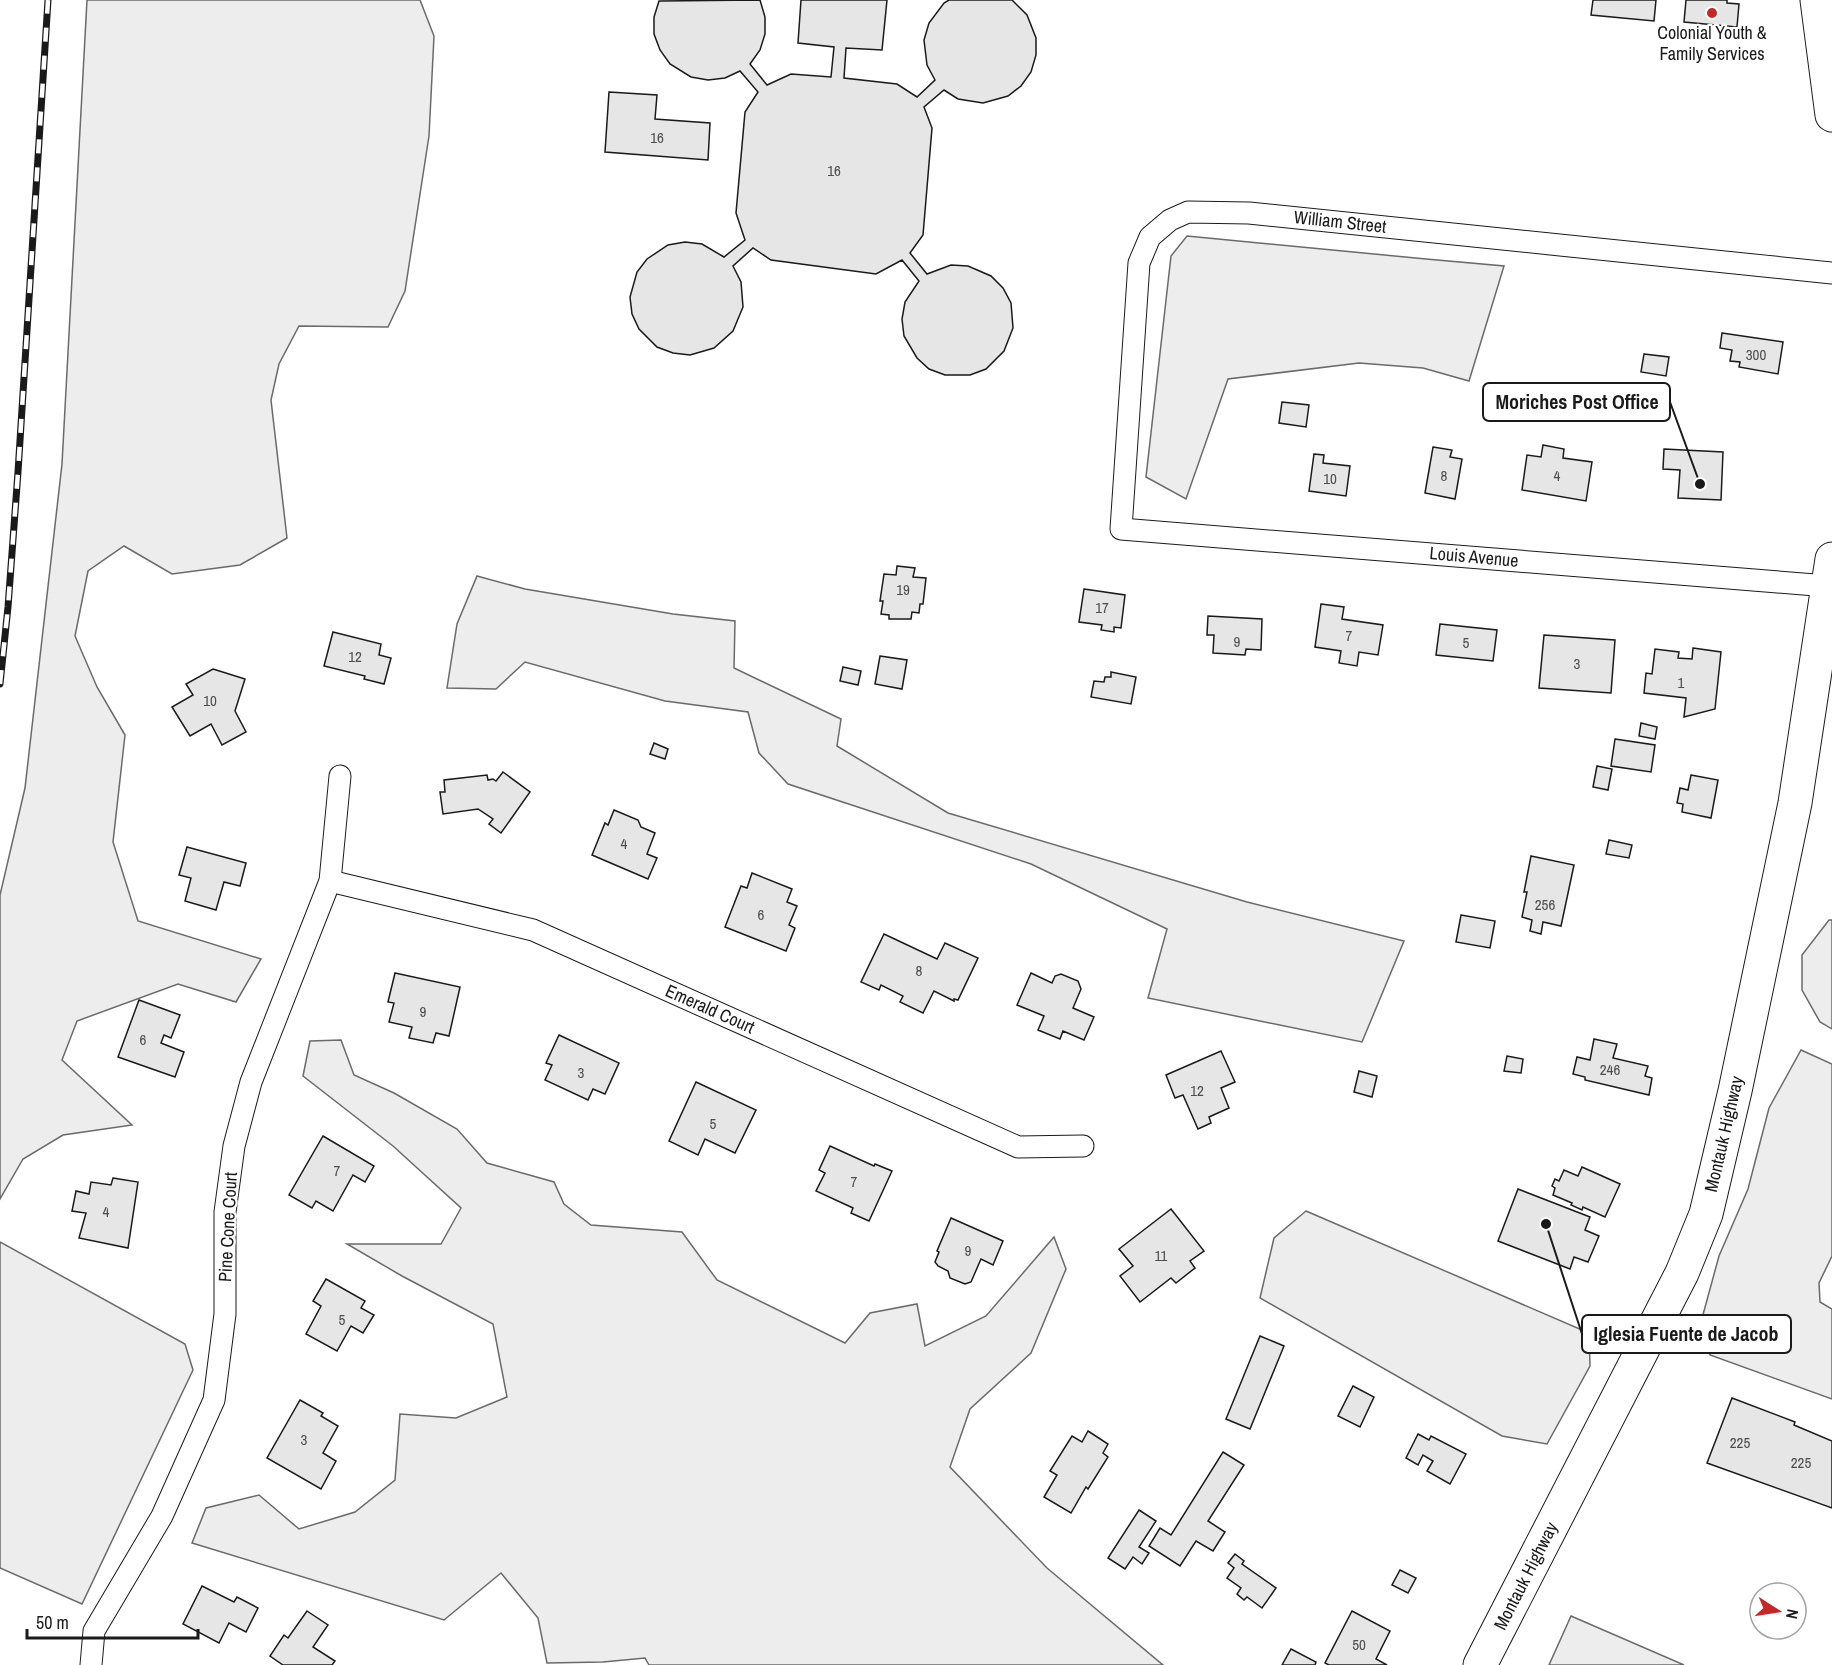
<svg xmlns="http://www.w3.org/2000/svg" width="1832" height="1665" font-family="'Archivo Narrow',sans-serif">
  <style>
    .built { fill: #ededed; stroke: #6a6a6a; stroke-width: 1.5 }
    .building { fill: #e6e6e6; stroke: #1a1a1a; stroke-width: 1.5 }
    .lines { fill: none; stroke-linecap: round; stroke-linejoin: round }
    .minor-casing { stroke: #1a1a1a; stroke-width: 23 }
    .primary-casing { stroke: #1a1a1a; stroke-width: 35 }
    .minor { stroke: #fff; stroke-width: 21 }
    .primary { stroke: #fff; stroke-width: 33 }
    .rail-casing { stroke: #1a1a1a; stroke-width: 7 }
    .rail { stroke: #fff; stroke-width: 4.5; stroke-dasharray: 14; stroke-linecap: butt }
    .poi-dot { fill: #c62828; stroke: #fff; stroke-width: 2 }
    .labels { text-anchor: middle; stroke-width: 4.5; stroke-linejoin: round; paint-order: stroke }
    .number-label { font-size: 15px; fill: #4d4d4d }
    .poi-label { font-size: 18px; fill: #1a1a1a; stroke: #fff }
    .street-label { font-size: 18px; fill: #1a1a1a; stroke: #fff }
    .leader { fill: none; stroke: #1a1a1a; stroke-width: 2 }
    .callout-dot { fill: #1a1a1a; stroke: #fff; stroke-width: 2 }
    .callout { fill: #fff; stroke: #1a1a1a; stroke-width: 2 }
    .callout-label { font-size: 20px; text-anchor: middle; font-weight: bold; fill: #1a1a1a }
  </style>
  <rect width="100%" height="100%" fill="#fff"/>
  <g class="built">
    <polygon points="87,0 420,0 434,36 429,136 405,291 388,327 299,326 279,364 271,400 287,538 240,565 172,574 124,546 88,571 75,636 97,687 125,735 113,842 138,921 261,959 236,1002 178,984 77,1021 62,1060 132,1125 63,1135 23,1159 0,1199 0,895 25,788 62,464"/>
    <polygon points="1187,236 1426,259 1504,266 1469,381 1423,368 1359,363 1228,379 1186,499 1146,477 1171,256"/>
    <polygon points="477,576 525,589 673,614 735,621 734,668 841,719 837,746 948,813 1247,902 1404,941 1362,1042 1148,998 1167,929 1031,864 788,784 759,753 748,712 665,701 525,662 496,689 447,688 457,624"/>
    <polygon points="1829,920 1832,920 1832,1029 1820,1022 1802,990 1802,955"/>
    <polygon points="341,1040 354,1075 394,1093 457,1129 487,1163 554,1182 564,1204 591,1225 682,1232 717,1280 845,1343 870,1313 917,1304 925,1346 986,1316 1054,1237 1066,1269 1031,1353 970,1409 950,1467 1047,1568 1163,1665 649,1665 645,1658 603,1662 547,1663 538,1618 501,1573 444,1620 192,1543 206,1508 259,1495 299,1529 355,1512 395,1480 400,1414 456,1418 507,1397 493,1324 402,1276 347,1244 441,1244 461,1208 393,1146 303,1076 310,1041"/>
    <polygon points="1801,1050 1832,1064 1832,1256 1819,1283 1820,1302 1832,1309 1832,1399 1710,1355 1701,1322 1719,1256 1748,1189 1769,1108"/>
    <polygon points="1306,1211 1589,1333 1590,1366 1547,1444 1502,1436 1260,1298 1274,1238"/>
    <polygon points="0,1242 185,1344 193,1370 82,1604 0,1568"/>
    <polygon points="1571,1616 1684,1665 1549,1665"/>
  </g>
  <g class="building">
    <polygon points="760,0 765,17 765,34 760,50 750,64 767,85 791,74 831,77 834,47 798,43 801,0 887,0 882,50 846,48 844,78 897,84 917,97 935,80 927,65 924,40 929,23 944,3 949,0 1012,0 1027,15 1036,38 1036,55 1031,72 1021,86 1008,96 983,103 958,99 944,90 924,107 932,128 923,235 910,253 927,274 951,265 968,266 991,276 1003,288 1011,303 1013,328 1004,351 986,369 970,375 945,375 929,369 917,358 904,336 902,319 905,302 919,281 902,260 876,274 771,260 753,248 733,266 741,282 743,307 733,331 714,348 690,355 673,353 657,347 639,329 632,314 630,297 637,272 647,259 668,245 685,242 702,244 724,257 745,240 736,213 745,112 758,92 740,71 725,78 708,80 691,77 670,64 660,50 654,34 654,17 659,1"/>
    <polygon points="1593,0 1656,0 1654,21 1591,15"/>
    <polygon points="1686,0 1727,0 1727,3 1739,4 1737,27 1684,22"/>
    <polygon points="609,92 657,95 655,119 710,123 708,160 605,152"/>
    <polygon points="1722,333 1783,342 1778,374 1739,367 1740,362 1730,361 1732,350 1720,348"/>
    <polygon points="1644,354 1669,357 1666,376 1641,372"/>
    <polygon points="1282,402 1309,405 1306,427 1279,423"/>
    <polygon points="1543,445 1564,449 1563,458 1592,462 1586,501 1522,490 1527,455 1541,457"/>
    <polygon points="1433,447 1452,450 1450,457 1462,459 1455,499 1425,493"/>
    <polygon points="1664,449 1723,452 1721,500 1678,498 1680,470 1663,469"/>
    <polygon points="1314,454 1324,455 1323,463 1350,466 1346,496 1309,491"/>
    <polygon points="897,566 915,568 913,577 926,578 923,604 920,604 919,613 912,612 911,619 889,619 889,615 881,614 883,601 880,601 884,574 896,575"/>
    <polygon points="1084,589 1125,595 1121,628 1114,627 1114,632 1101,630 1102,625 1079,622"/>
    <polygon points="1321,604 1344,607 1342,619 1383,625 1378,655 1359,652 1357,666 1339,663 1341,651 1315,647"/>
    <polygon points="1208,616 1262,619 1261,650 1246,649 1245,655 1213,653 1214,635 1207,635"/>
    <polygon points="1440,624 1497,630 1493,661 1436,655"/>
    <polygon points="333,632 381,644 379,655 391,658 384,684 364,679 365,676 324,666"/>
    <polygon points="1544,635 1615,640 1611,693 1539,688"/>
    <polygon points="1693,648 1721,652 1715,709 1684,717 1686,698 1644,693 1646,673 1652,674 1655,649 1679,652 1678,658 1692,659"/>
    <polygon points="880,656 907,660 902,689 875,684"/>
    <polygon points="843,667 861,671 858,685 840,681"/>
    <polygon points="213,669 245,679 235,711 246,732 222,745 211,724 190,736 172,707 193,695 186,684"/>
    <polygon points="1111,672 1136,677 1131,704 1091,697 1094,681 1104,682 1105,677 1111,677"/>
    <polygon points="1641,723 1657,727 1655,739 1639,736"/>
    <polygon points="1615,739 1655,745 1651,772 1611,766"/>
    <polygon points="654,743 668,749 665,759 650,754"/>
    <polygon points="1597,766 1612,769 1608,790 1593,787"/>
    <polygon points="503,772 530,792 501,833 489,824 493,819 478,809 443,814 440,792 445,792 444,780 487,775 488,780 493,779 496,781"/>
    <polygon points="1691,775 1718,780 1711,818 1682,812 1683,804 1677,803 1680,788 1688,790"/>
    <polygon points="614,810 638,820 641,827 655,833 647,854 657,858 648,879 592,855 605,823 608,825"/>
    <polygon points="1609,840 1632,845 1629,858 1606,854"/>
    <polygon points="187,847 246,863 240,886 224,882 216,910 185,901 191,878 179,875"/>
    <polygon points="1531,856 1574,865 1561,926 1543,922 1541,934 1530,931 1532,920 1522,917 1527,892 1524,892"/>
    <polygon points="752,873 792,889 787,902 797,906 789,925 795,928 786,951 725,927 741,886 747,888"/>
    <polygon points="1461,915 1495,921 1490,948 1456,942"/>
    <polygon points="884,934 937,959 945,943 978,958 958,1000 954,999 954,1001 934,991 923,1013 900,1002 903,996 881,985 879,990 861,982"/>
    <polygon points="395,973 460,987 449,1036 436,1033 433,1043 409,1038 412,1027 389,1022 394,1003 388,1002"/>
    <polygon points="1031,973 1052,983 1055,976 1061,974 1078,981 1081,989 1073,1008 1094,1017 1084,1040 1063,1031 1060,1039 1038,1030 1044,1016 1017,1005"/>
    <polygon points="139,1000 180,1015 171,1038 164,1035 161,1043 184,1052 175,1077 118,1057"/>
    <polygon points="559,1035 619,1063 605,1094 593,1089 588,1100 545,1080 552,1065 546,1063"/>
    <polygon points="1594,1039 1617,1044 1613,1058 1648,1066 1645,1076 1652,1078 1649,1095 1585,1080 1585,1077 1573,1074 1577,1057 1590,1060"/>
    <polygon points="1221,1051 1235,1082 1221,1088 1229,1108 1209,1117 1211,1123 1198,1129 1183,1095 1175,1098 1166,1075"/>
    <polygon points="1507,1056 1523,1059 1521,1073 1504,1071"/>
    <polygon points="1359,1071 1377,1076 1372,1097 1354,1092"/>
    <polygon points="696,1082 756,1110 735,1153 705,1139 698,1155 669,1141"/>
    <polygon points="323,1136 374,1166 365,1182 353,1175 333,1211 316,1201 312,1208 289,1195"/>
    <polygon points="830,1146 874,1166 875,1164 892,1171 869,1221 851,1213 853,1208 816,1191 825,1173 819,1170"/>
    <polygon points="1582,1167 1620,1184 1605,1217 1583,1207 1582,1210 1571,1205 1572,1203 1553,1195 1555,1188 1552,1186 1555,1179 1559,1181 1564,1170 1578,1176"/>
    <polygon points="113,1178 138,1182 128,1248 79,1238 86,1213 72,1211 76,1191 89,1194 91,1182 111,1185"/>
    <polygon points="1518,1189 1590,1217 1585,1230 1599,1236 1588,1262 1574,1257 1570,1269 1498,1241"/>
    <polygon points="1171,1209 1204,1251 1190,1261 1195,1268 1176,1283 1171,1278 1140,1302 1120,1276 1133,1266 1119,1249"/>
    <polygon points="951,1218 1003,1241 993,1265 981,1259 971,1282 965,1284 950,1278 948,1271 938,1266 935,1262 939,1252 937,1251"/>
    <polygon points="326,1279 365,1301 361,1308 374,1315 363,1333 351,1326 337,1351 306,1334 321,1306 313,1301"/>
    <polygon points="1260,1336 1284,1346 1250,1429 1226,1419"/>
    <polygon points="1353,1386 1374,1397 1360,1427 1338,1416"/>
    <polygon points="1732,1398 1795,1422 1794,1425 1832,1441 1832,1508 1707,1463"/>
    <polygon points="300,1400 323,1413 321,1416 338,1426 323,1453 336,1461 321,1489 267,1458"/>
    <polygon points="1088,1431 1108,1444 1103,1453 1108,1457 1088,1489 1086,1487 1071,1513 1044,1497 1057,1475 1050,1471 1072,1436 1082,1442"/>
    <polygon points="1418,1434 1429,1440 1431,1436 1466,1454 1450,1484 1427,1471 1433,1461 1423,1455 1418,1465 1406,1458"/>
    <polygon points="1223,1452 1244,1465 1208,1521 1225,1532 1213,1551 1196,1541 1180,1566 1149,1546 1160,1528 1171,1535"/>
    <polygon points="1139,1510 1156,1521 1139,1547 1149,1553 1142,1564 1133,1557 1125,1569 1108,1558"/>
    <polygon points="1235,1554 1244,1561 1242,1564 1276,1588 1262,1608 1247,1597 1244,1600 1237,1594 1241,1588 1227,1578 1234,1568 1228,1563"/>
    <polygon points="1400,1570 1416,1578 1408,1593 1392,1585"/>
    <polygon points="202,1586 234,1602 237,1597 258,1608 246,1632 229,1623 219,1643 183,1624"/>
    <polygon points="307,1611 328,1625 313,1647 335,1661 332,1665 283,1665 270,1656 284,1635 288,1638"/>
    <polygon points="1352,1611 1390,1631 1376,1659 1387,1665 1329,1665 1325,1663"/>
    <polygon points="1291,1649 1316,1662 1315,1665 1282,1665"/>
  </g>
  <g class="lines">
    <g class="minor-casing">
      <g id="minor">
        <polyline points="1828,586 1121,529 1139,263 1150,237 1170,220 1188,212 1249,213 1832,273"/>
        <polyline points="330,881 533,930 1018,1147 1083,1146"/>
        <polyline points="91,1665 94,1631 162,1516 214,1400 225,1314 225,1212 234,1146 251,1082 330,881 340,776"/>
      </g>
    </g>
    <g class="primary-casing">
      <g id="primary">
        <polyline points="1817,0 1832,115"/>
        <polyline points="1480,1665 1682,1273 1706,1214 1735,1091 1795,803 1832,559"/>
      </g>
    </g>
    <use href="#minor" class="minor"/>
    <use href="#primary" class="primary"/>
    <g class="rail-casing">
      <polyline id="rail" points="0,684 8,607 18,472 48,0"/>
    </g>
    <use href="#rail" class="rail"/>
  </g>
  <circle class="poi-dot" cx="1712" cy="13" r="6"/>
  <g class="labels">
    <g class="number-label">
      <text x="657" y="143">16</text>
      <text x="834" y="176">16</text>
      <text x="1756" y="360">300</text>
      <text x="1444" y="481">8</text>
      <text x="1557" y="481">4</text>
      <text x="1330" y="484">10</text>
      <text x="903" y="595">19</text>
      <text x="1102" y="613">17</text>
      <text x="1349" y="641">7</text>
      <text x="1237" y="647">9</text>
      <text x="1466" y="648">5</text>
      <text x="355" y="662">12</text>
      <text x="1577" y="669">3</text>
      <text x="1681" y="688">1</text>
      <text x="210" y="706">10</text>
      <text x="624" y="849">4</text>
      <text x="1545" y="910">256</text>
      <text x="761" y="920">6</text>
      <text x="919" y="976">8</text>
      <text x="423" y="1017">9</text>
      <text x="143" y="1045">6</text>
      <text x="1610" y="1075">246</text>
      <text x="581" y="1078">3</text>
      <text x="1197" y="1096">12</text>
      <text x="713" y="1129">5</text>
      <text x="337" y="1176">7</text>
      <text x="854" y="1187">7</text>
      <text x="106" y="1217">4</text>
      <text x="968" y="1256">9</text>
      <text x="1161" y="1261">11</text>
      <text x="342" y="1325">5</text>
      <text x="304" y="1445">3</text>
      <text x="1740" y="1448">225</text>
      <text x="1801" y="1468">225</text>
      <text x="1359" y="1650">50</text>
    </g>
    <g class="poi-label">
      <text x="1712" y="39">Colonial Youth &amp;<tspan x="1712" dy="21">Family Services</tspan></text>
    </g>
    <g class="street-label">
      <text transform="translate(1340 222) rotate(6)" y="6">William Street</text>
      <text transform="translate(1474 557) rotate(5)" y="6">Louis Avenue</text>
      <text transform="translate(710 1009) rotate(24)" y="6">Emerald Court</text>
      <text transform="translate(1724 1134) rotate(-77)" y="6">Montauk Highway</text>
      <text transform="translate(228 1227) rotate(-87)" y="6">Pine Cone Court</text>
      <text transform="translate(1526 1576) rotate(-63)" y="6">Montauk Highway</text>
    </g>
  </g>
  <path class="leader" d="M1700 484L1670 402M1546 1224L1582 1334"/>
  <g class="callout-dot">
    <circle cx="1700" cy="484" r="6"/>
    <circle cx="1546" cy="1224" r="6"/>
  </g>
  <g class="callout">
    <rect x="1483" y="383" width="187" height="38" rx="6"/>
    <rect x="1582" y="1315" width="209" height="38" rx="6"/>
  </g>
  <g class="callout-label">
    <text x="1577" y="409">Moriches Post Office</text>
    <text x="1686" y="1341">Iglesia Fuente de Jacob</text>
  </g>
  <g transform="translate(1778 1611) rotate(102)"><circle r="28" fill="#ffffff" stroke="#a3a3a3" stroke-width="1.5"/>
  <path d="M0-4.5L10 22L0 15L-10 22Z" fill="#c62828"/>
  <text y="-9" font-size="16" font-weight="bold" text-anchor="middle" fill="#1a1a1a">N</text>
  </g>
  <path d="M27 1629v9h171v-9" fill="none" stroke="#1a1a1a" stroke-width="3"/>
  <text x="36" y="1629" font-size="18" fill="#1a1a1a" stroke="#ffffff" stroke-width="4.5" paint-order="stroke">50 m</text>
</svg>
